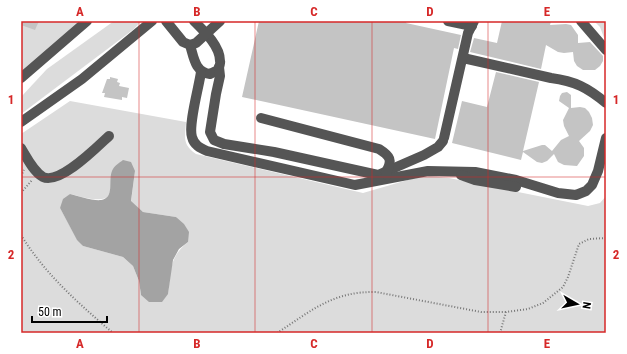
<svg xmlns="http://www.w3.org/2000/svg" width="627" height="354" font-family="'Roboto Condensed',sans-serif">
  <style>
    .green { fill: #dcdcdc; fill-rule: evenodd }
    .water { fill: #a3a3a3 }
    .building { fill: #c4c4c4 }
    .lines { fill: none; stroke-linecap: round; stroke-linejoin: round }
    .path { stroke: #777; stroke-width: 2; stroke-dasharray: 1 2; stroke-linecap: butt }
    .minor { stroke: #555; stroke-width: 10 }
    .grid { fill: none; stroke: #d62828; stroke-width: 1; stroke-opacity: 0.55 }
    .neatline { fill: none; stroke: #d62828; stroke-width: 1.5 }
    .grid-label { font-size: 13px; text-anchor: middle; font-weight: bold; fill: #d62828 }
  </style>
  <rect width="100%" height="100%" fill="#fff"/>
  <g class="green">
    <polygon points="21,21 87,21 21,79"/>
    <polygon points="114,21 141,21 134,29 21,114 21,97 47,69"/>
    <polygon points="594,21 606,21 606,43 600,27"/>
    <path d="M70,101l116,21c-1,16 -4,22 10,32l167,39 48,-14 18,-3 20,2 139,28 12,-3 6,-7v137h-585v-199zM112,171h23l-4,31 12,10 33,5 12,25c-19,15 -17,29 -20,52l-27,1 -2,-14 -6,-15 -10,-9 -40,-11 -6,-7 -17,-31 10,-14c9,2 35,11 39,0 3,-6 2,-16 3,-23z"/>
  </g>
  <path class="water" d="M123,160l8,2 4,9 -4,30 12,11 33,5 8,7 5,8 -1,10 -9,7 -6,11 -5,34 -6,8h-13l-8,-7 -2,-14 -6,-15 -10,-9 -40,-11 -6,-6 -17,-32 3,-9 7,-5c8,2 23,7 31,6 14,-2 7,-20 11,-29 2,-5 7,-8 11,-11z"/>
  <g class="building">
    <polygon points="21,21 39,21 35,30 21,25"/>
    <polygon points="259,21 407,21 406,23 461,35 458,49 454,48 435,139 242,97"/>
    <polygon points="502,21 551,21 550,25 566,24 571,25 578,35 578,43 590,42 603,56 603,61 600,66 595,70 583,70 577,66 574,61 573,52 564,53 558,52 546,45 541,69 470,52 474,38 497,43"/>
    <polygon points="496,72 539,82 523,151 542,145 545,145 552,151 561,140 569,136 564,126 563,120 569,108 559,101 560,96 562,93 567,92 571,95 571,108 580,107 585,108 589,112 592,118 593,125 590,131 579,141 584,148 584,156 577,166 564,165 558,162 554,154 547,161 542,163 537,162 523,152 521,160 452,143 462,101 487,107"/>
    <polygon points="110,77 118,79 117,82 120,83 119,86 129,88 127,98 122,97 122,100 104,97 105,93 102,93 107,79 110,79"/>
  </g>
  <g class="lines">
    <g class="path">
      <polyline points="21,176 24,170"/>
      <polyline points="21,193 32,180"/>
      <path d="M21,235c24,39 58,69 92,98"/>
      <path d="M277,333c34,-22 56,-42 99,-41l105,20h25"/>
      <polyline points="500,333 506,312 528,309 543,303 563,287 568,277 579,244 589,239 606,238"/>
    </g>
    <g class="minor">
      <path d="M166,21l17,21 7,3c4,13 5,27 20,29l8,-4c1,-3 3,-7 2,-9 0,-15 -16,-30 -26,-40"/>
      <polyline points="448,21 472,26"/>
      <polyline points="581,21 606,50"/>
      <polyline points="190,45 196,43 220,21"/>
      <path d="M463,58l88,20c24,3 37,10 55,25"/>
      <polyline points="219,67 220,76 216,94 210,132 214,140 224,144 274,152 378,175 424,155 438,147 443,141"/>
      <path d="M201,72c-2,15 -13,53 -9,65 2,8 8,11 15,14l148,34 73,-14 47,1 41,8 42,13 18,2 10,-4 6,-6 6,-14 8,-33"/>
      <polyline points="21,78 87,21"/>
      <path d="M261,118l118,31c11,7 14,11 7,23l1,3"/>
      <polyline points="21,122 82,79 152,21"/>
      <polyline points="444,138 468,33 474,21"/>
      <path d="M21,148c6,10 12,23 22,29 17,8 54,-30 66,-41"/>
      <polyline points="461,175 475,180 516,187"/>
    </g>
  </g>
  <path class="grid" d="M139,21v312M255,21v312M372,21v312M488,21v312M21,177h585"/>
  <rect width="627" height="354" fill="none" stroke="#ffffff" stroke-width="44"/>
  <g transform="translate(577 304) rotate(99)" stroke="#ffffff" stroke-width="3" paint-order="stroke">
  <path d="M0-3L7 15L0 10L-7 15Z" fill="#000000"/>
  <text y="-6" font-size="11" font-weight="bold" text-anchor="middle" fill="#000000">N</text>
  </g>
  <path d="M32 316v6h75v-6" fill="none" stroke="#000000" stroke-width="2"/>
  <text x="38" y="316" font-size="12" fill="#000000" stroke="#ffffff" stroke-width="3" paint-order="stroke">50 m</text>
  <rect x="22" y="22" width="583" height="310" class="neatline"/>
  <g class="grid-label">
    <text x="80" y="16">A</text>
    <text x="197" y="16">B</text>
    <text x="314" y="16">C</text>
    <text x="430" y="16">D</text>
    <text x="547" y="16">E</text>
    <text x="11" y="104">1</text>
    <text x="616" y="104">1</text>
    <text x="11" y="259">2</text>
    <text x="616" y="259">2</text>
    <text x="80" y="348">A</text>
    <text x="197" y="348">B</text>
    <text x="314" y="348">C</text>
    <text x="430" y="348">D</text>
    <text x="547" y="348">E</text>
  </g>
</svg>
